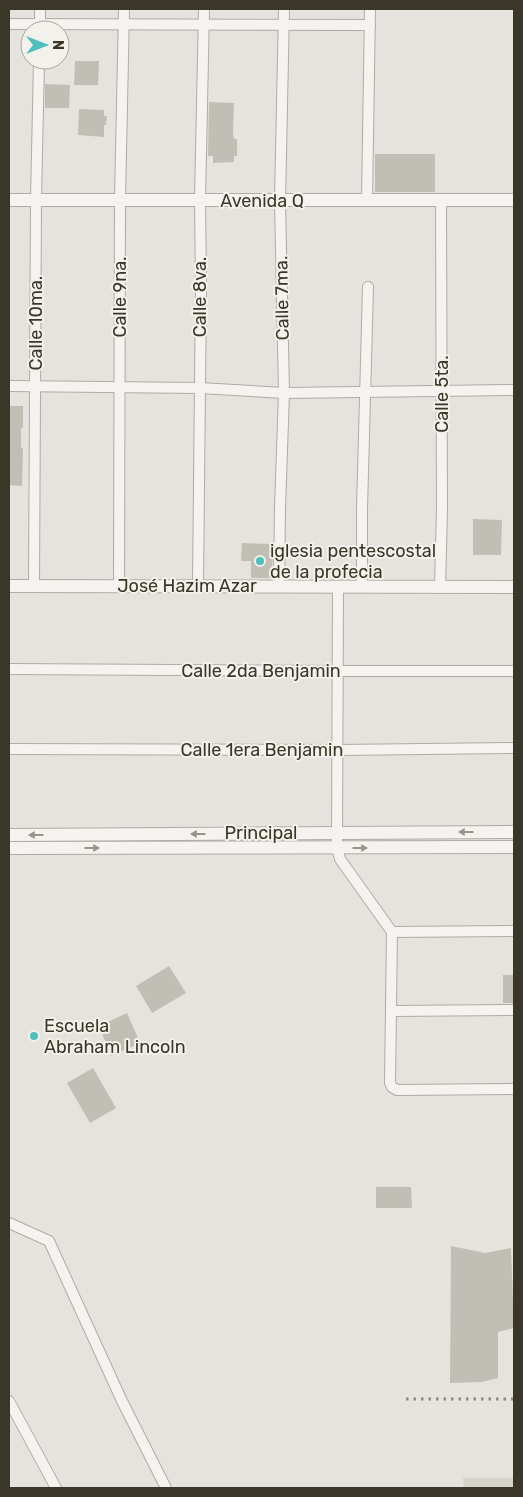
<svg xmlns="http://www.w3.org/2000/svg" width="523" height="1497" font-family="Rubik,sans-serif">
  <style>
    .built { fill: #d6d3cb }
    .building { fill: #c1beb5 }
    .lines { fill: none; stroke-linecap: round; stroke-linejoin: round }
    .minor-casing { stroke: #aeaca3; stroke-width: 12 }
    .tertiary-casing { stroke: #aeaca3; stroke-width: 14 }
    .minor { stroke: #f4f3ef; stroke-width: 10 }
    .tertiary { stroke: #f4f3ef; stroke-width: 12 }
    .rail { stroke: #8d8878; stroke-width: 3; stroke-dasharray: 2.5 5; stroke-linecap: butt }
    .oneway { fill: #97948c }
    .poi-dot { fill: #4dbfbd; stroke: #f3f1ec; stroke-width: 2 }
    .labels { text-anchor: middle; stroke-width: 4; stroke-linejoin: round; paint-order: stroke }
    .street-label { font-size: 18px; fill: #3a3628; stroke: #f3f1ec }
    .poi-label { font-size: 18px; fill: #3a3628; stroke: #f3f1ec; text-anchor: start }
  </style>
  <rect width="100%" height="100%" fill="#e5e3dd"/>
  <polygon class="built" points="463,1478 514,1478 514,1488 464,1488"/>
  <g class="building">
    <polygon points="75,61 99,61 98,85 74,85"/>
    <polygon points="45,84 70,85 69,108 45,108"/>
    <polygon points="209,102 234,103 233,132 234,139 237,139 237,156 234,156 234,162 213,163 213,156 208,156"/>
    <polygon points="79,109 104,110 104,116 107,116 106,125 104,125 104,137 78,135"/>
    <rect x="375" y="154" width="60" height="38"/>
    <polygon points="9,406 23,406 23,428 21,428 21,448 23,448 22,486 9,485"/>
    <polygon points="473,519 502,520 501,555 473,555"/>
    <polygon points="242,543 273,544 272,578 251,578 251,561 241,561"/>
    <polygon points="169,966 186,993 152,1013 136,986"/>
    <rect x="503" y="975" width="11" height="28"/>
    <polygon points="127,1013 140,1043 111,1056 99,1026"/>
    <polygon points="93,1068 116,1108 90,1123 67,1083"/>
    <polygon points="376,1187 411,1187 412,1208 376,1208"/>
    <polygon points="451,1246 485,1253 511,1248 514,1328 498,1332 498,1378 482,1382 450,1383"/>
  </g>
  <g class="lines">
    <g class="minor-casing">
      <g id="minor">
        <polyline points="9,24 370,25"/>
        <polyline points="40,30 40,9"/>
        <polyline points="367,201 370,9"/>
        <polyline points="9,386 200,388 284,393 514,390"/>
        <polyline points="198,585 201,285 200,200 204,9"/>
        <polyline points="34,586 36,200 39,60"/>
        <polyline points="119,586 120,200 124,9"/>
        <polyline points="279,587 280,508 284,393 280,201 284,9"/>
        <polyline points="338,587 337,848 340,859 392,932 390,1083 392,1087 397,1090 514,1089"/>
        <polyline points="362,587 362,509 368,287"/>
        <polyline points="440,588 442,510 441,201"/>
        <polyline points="9,669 338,671 514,671"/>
        <polyline points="9,749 338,750 514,748"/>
        <polyline points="392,932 514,931"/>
        <polyline points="391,1011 514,1010"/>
        <polyline points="9,1223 49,1241 122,1401 166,1488"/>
        <polyline points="9,1401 56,1488"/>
      </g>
    </g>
    <g class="tertiary-casing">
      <g id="tertiary">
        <polyline points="9,200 514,200"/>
        <polyline points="9,586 514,587"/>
        <polyline points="9,835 514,832"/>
        <polyline points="9,848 514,847"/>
      </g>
    </g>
    <use href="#minor" class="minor"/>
    <use href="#tertiary" class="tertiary"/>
    <polyline class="rail" points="406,1399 514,1399"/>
  </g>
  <defs><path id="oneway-solid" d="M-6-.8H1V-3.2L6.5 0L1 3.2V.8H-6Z" transform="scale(1.25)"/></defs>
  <g class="oneway">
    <use href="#oneway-solid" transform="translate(466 832) rotate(180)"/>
    <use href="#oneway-solid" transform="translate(198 834) rotate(180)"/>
    <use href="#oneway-solid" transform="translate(36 835) rotate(180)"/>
    <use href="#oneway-solid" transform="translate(92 848)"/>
    <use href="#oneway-solid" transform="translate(360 848)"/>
  </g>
  <g class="poi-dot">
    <circle cx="260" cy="561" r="5"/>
    <circle cx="34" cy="1036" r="5"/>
  </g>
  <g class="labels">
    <g class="street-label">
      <text x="262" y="207">Avenida Q</text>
      <text transform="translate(120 297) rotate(-90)" y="6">Calle 9na.</text>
      <text transform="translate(200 297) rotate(-90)" y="6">Calle 8va.</text>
      <text transform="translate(282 298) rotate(-91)" y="6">Calle 7ma.</text>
      <text transform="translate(36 323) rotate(-90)" y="6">Calle 10ma.</text>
      <text transform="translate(442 394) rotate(-90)" y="6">Calle 5ta.</text>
      <text x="187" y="592">José Hazim Azar</text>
      <text x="261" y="677">Calle 2da Benjamin</text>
      <text x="262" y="756">Calle 1era Benjamin</text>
      <text x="261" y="839">Principal</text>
    </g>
    <g class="poi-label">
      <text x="270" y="557">iglesia pentescostal<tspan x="270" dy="21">de la profecia</tspan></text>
      <text x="44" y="1032">Escuela<tspan x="44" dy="21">Abraham Lincoln</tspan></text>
    </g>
  </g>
  <rect width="523" height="1497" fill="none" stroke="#3a3628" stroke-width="20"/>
  <g transform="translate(45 45) rotate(90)"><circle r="24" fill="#f3f1ec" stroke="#a9a69e"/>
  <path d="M0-4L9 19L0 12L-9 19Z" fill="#4dbfbd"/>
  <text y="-8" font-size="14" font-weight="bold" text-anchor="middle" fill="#3a3628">N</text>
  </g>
</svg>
